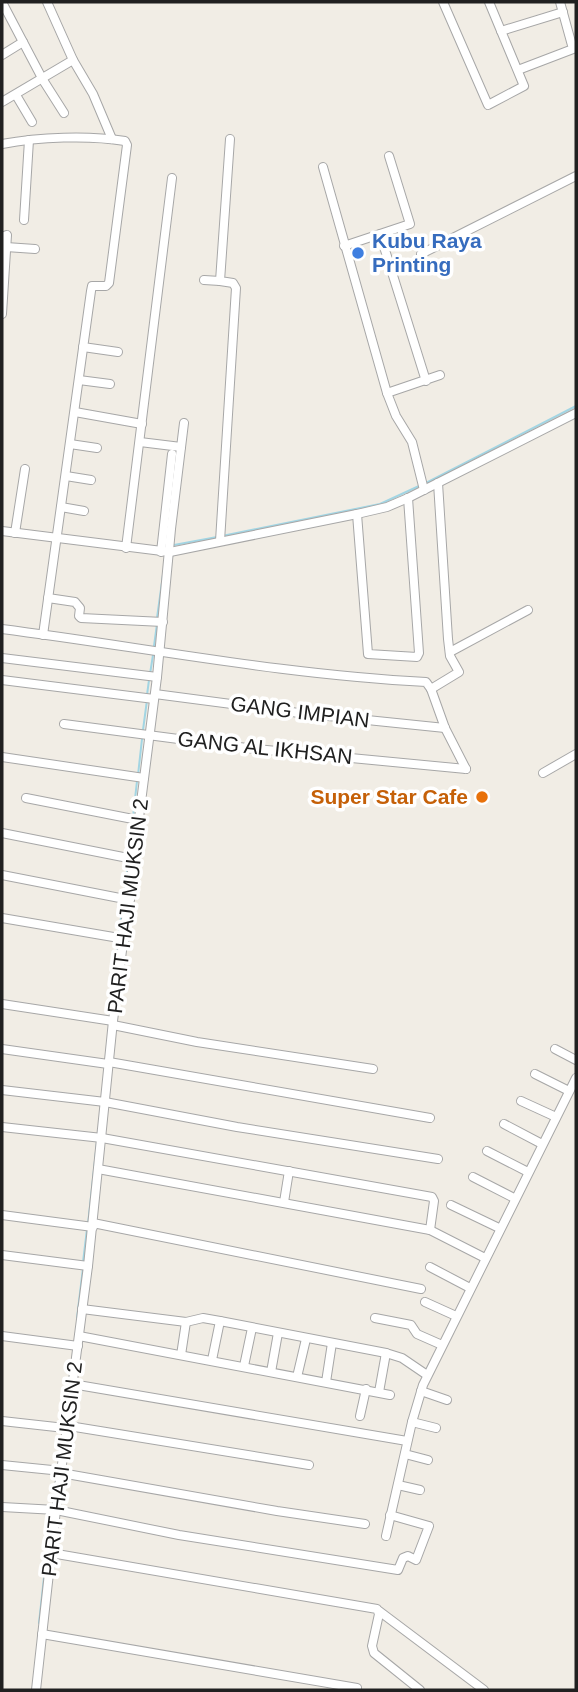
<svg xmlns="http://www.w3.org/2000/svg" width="578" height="1692" font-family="Arial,sans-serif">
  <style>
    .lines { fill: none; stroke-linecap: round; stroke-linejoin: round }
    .stream { stroke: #a2d5e3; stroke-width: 2 }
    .minor-casing { stroke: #a7a7a7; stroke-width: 10 }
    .minor { stroke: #fff; stroke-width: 8 }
    .shop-dot { fill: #3f7fe0; stroke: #fff; stroke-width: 2.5 }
    .food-dot { fill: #e8710a; stroke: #fff; stroke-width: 2.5 }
    .labels { text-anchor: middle; stroke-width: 7; stroke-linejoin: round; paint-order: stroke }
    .shop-label { font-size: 21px; font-weight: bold; fill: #366cbe; stroke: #fff; text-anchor: start }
    .street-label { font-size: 21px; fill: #202020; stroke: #fff }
    .food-label { font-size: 21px; font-weight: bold; fill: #c56008; stroke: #fff; text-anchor: end }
  </style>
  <rect width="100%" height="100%" fill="#f1ede5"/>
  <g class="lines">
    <g class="stream">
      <polyline points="424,484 576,406"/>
      <polyline points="222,536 380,504 419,486"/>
      <polyline points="174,545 217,537"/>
      <polyline points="157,618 163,575"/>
      <polyline points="154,646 157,624"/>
      <polyline points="150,674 153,655"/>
      <polyline points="147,695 149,680"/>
      <polyline points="143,730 147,700"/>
      <polyline points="138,775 142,739"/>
      <polyline points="133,817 137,781"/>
      <polyline points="129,853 133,823"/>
      <polyline points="124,895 128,863"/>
      <polyline points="119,933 123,903"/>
      <polyline points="115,978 118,942"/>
      <polyline points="88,1224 97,1142"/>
      <polyline points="83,1262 87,1229"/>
      <polyline points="77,1318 83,1268"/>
      <polyline points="53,1505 57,1473"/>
      <polyline points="39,1623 51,1514"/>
    </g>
    <g class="minor-casing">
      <g id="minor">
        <polyline points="2,2 43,80 64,113"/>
        <polyline points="47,2 73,60 93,94 112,139"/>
        <polyline points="443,2 488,105 524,86 489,2"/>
        <polyline points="501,31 563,12"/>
        <polyline points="2,55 23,42"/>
        <polyline points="518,70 573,49 560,2"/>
        <polyline points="16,95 32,122"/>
        <polyline points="2,102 73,60"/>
        <path d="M2,144c37,-7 86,-9 123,-3l2,4 -18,138 -3,3h-14l-1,5 -48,344"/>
        <polyline points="323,167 387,393 396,416 412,442 424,490"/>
        <polyline points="24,220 29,140"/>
        <polyline points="380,234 426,381"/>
        <polyline points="2,237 7,235 2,314"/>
        <polyline points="344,246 410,224 389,156"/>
        <polyline points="6,247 35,249"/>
        <polyline points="421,254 576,176"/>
        <polyline points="204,280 220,281"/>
        <polyline points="83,347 118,352"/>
        <polyline points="79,380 110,384"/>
        <polyline points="387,393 440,375"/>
        <polyline points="75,412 142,424"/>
        <polyline points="140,442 181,447"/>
        <polyline points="70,444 97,448"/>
        <polyline points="66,476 91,480"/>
        <polyline points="61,507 84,511"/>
        <polyline points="357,514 368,654 417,657 419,653 408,498"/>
        <polyline points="2,531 170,552 357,514 387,507 408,498 576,413"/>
        <polyline points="15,533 25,469"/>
        <polyline points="220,541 236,288 233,283 220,281 230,139"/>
        <polyline points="126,548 172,178"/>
        <polyline points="161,552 172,454"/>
        <polyline points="48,598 75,602 80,608 79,616 81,618 163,622"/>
        <path d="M2,629c141,18 281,46 424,53l5,7 28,-17 -9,-16 -2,-17 -10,-156"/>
        <polyline points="450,652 528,610"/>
        <polyline points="2,658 157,677"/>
        <polyline points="2,680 154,699"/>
        <polyline points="431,689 445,728 466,769"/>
        <polyline points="155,694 299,713 445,728"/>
        <polyline points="64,724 247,748 466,769"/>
        <polyline points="2,757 144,778"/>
        <polyline points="543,773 576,754"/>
        <polyline points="26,798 138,820"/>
        <polyline points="2,833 133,859"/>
        <polyline points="2,875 130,900"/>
        <polyline points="2,918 125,939"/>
        <polyline points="2,1004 113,1021"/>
        <polyline points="113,1025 197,1042 373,1069"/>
        <polyline points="2,1049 108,1064"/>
        <polyline points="555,1049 576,1060"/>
        <polyline points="109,1062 430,1118"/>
        <polyline points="535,1074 569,1091"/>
        <polyline points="2,1090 105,1102 237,1127 438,1159"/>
        <polyline points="521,1101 556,1117"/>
        <polyline points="504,1124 542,1144"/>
        <polyline points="2,1127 102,1138 432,1197 434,1201 430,1230"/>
        <polyline points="487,1151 528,1172"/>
        <polyline points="98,1169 430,1230 485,1258"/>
        <polyline points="473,1177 514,1198"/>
        <polyline points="284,1202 289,1171"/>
        <polyline points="451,1205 499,1228"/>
        <polyline points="2,1215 93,1227"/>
        <polyline points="93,1223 421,1289"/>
        <polyline points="2,1255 88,1266"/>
        <polyline points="430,1267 470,1288"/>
        <polyline points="425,1302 456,1316"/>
        <polyline points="82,1309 186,1322 203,1318 220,1321 386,1353 402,1358 427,1375"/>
        <polyline points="375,1318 411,1325 417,1334 442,1345"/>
        <polyline points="2,1336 78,1346"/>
        <polyline points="79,1336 390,1395"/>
        <polyline points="181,1355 186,1322"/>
        <polyline points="212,1360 220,1321"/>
        <polyline points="244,1366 252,1328"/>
        <polyline points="271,1372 278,1333"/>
        <polyline points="297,1377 306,1339"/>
        <polyline points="326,1382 332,1343"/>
        <polyline points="72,1384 407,1441"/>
        <polyline points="421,1391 447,1400"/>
        <polyline points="379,1392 386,1353"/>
        <polyline points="360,1416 366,1389"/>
        <polyline points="2,1421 65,1428 69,1426 309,1465"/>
        <polyline points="412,1422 436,1428"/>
        <polyline points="405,1454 428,1460"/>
        <polyline points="2,1465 62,1471"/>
        <polyline points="61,1473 277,1511 365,1524"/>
        <polyline points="398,1485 420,1490"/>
        <polyline points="2,1507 56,1510 179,1535 398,1570 403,1558 408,1556 416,1560 429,1526 390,1515"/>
        <polyline points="386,1536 412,1422 423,1385 576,1078"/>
        <polyline points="51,1553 377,1609 379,1614 372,1646 374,1653 420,1690"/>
        <polyline points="379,1611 484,1690"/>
        <polyline points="42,1634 357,1688"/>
        <polyline points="36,1690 56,1510 88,1266 113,1021 157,677 171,529 184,423"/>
      </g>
    </g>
    <use href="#minor" class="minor"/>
  </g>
  <circle class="shop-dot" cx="358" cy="253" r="7"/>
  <circle class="food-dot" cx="482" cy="797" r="7"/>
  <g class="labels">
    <g class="shop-label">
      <text x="372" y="248">Kubu Raya<tspan x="372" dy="24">Printing</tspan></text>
    </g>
    <g class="street-label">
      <text transform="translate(300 712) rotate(7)" y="7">GANG IMPIAN</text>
      <text transform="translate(265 748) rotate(6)" y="7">GANG AL IKHSAN</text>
      <text transform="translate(128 906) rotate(-83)" y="7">PARIT HAJI MUKSIN 2</text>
      <text transform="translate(62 1469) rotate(-83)" y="7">PARIT HAJI MUKSIN 2</text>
    </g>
    <g class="food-label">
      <text x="468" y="804">Super Star Cafe</text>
    </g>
  </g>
  <rect width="578" height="1692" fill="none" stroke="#202020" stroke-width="7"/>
</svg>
